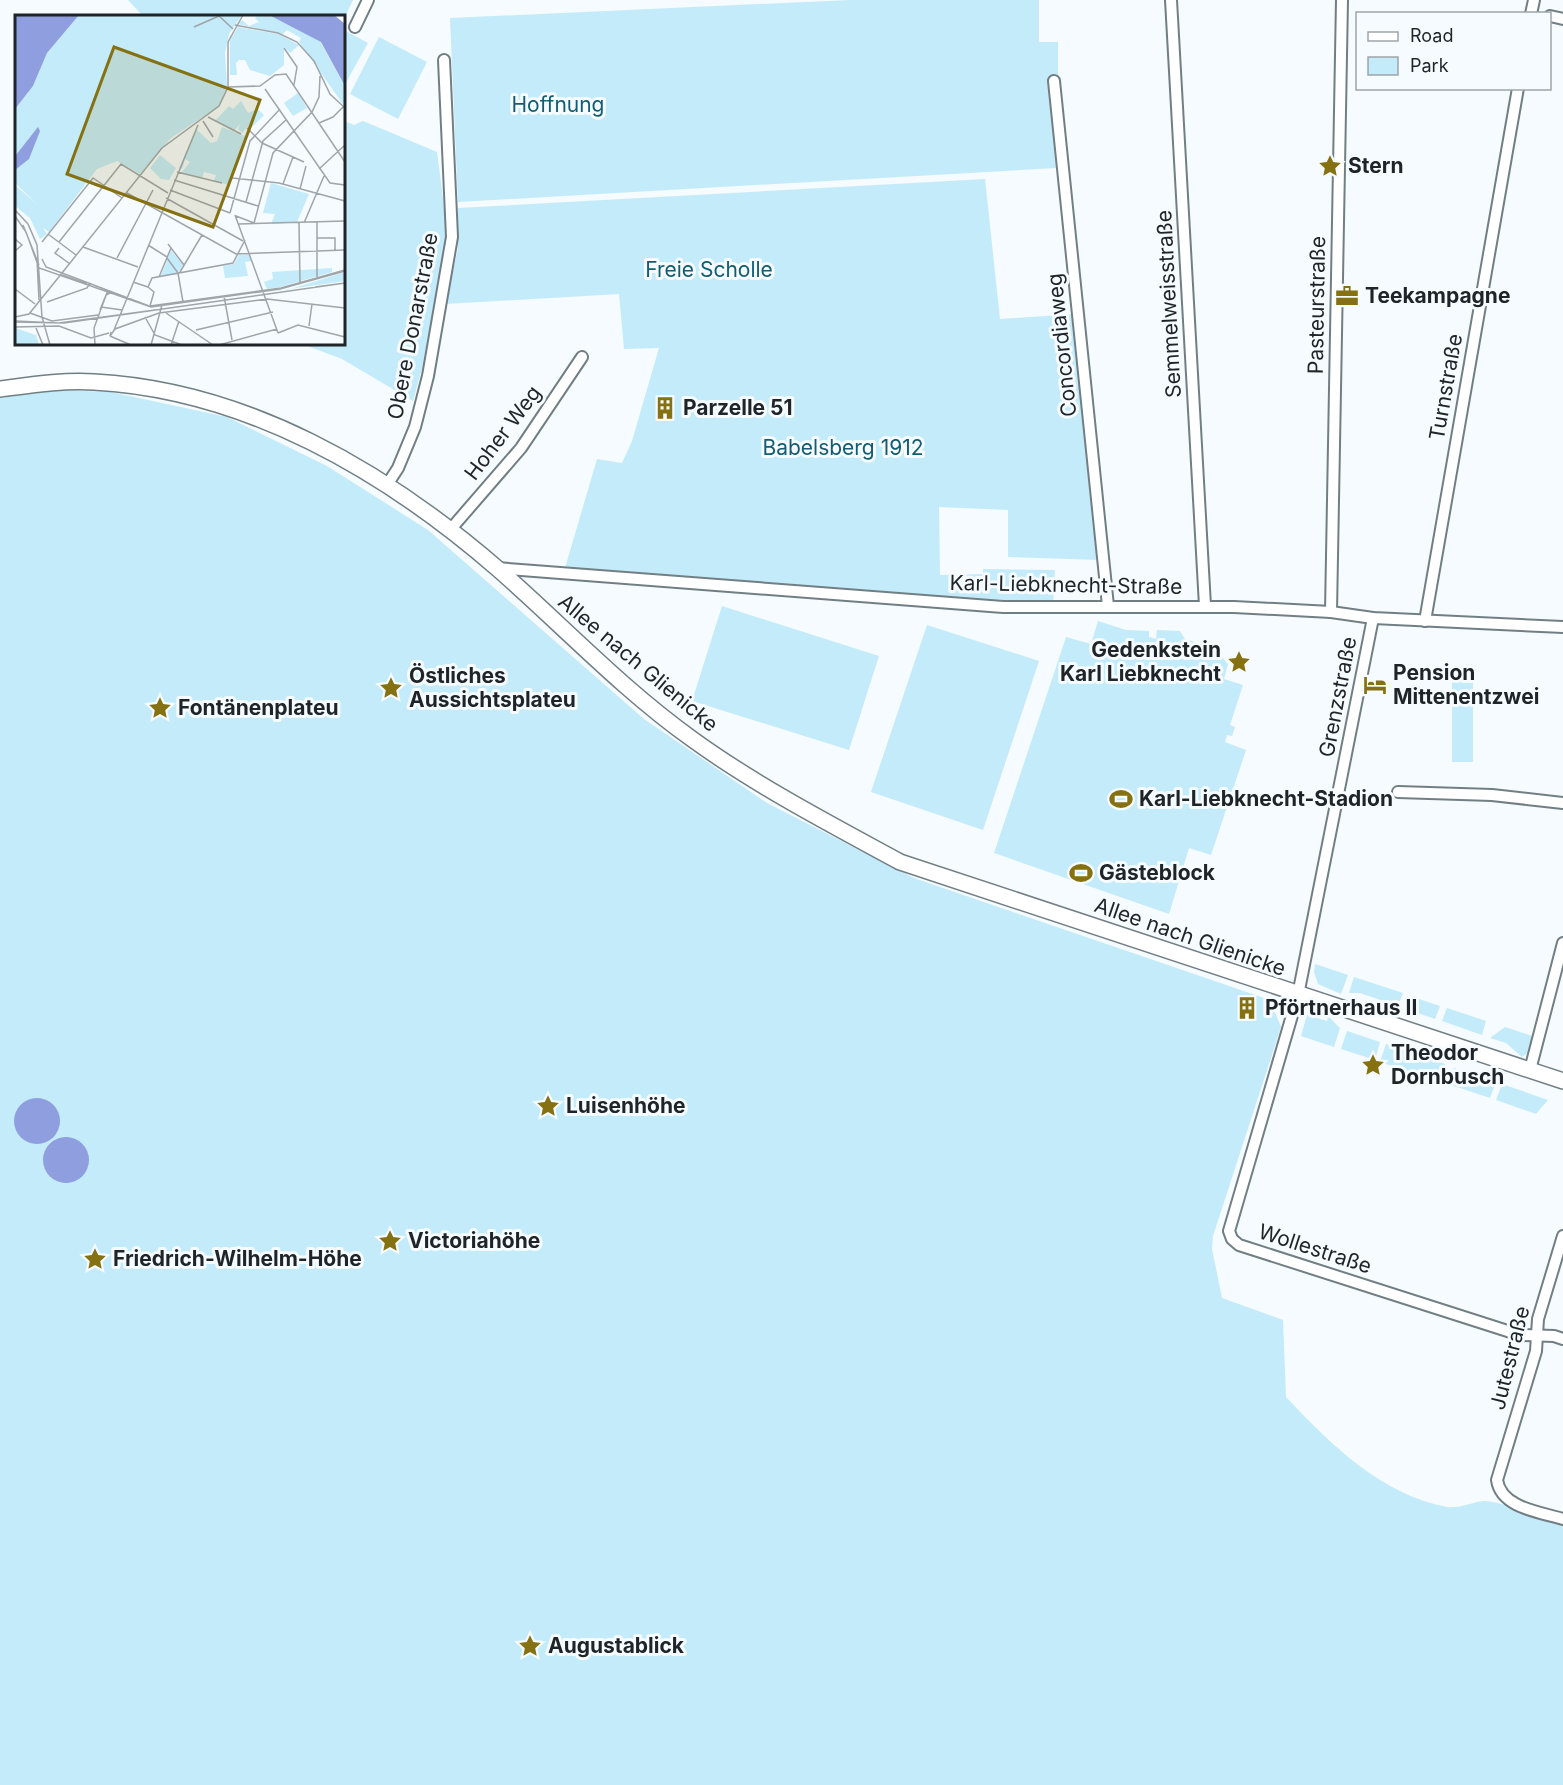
<svg xmlns="http://www.w3.org/2000/svg" width="1563" height="1785" font-family="Inter,sans-serif">
  <style>
    .green { fill: #c4ebf9 }
    .water { fill: #8e9ede }
    .lines { fill: none; stroke-linecap: round; stroke-linejoin: round }
    .street-casing { stroke: #717f85; stroke-width: 14 }
    .secondary-casing { stroke: #717f85; stroke-width: 18 }
    .street { stroke: #fff; stroke-width: 10 }
    .secondary { stroke: #fff; stroke-width: 15 }
    .labels { text-anchor: middle; stroke-width: 6; stroke-linejoin: round; paint-order: stroke }
    .park-label { font-size: 21px; fill: #135d72; stroke: #f5fbfe }
    .poi-label { font-size: 21px; font-weight: bold; fill: #1e2427; stroke: #f5fbfe; text-anchor: start }
    .street-label { font-size: 21px; fill: #1e2427; stroke: #f5fbfe }
    .inset-road { fill: none; stroke: #9fa5a8; stroke-width: 1.5 }
    .view { fill: #867112; fill-opacity: 0.15; stroke: #867112; stroke-width: 3 }
    .inset-edge { fill: none; stroke: #1e2427; stroke-width: 3 }
  </style>
  <rect width="100%" height="100%" fill="#f5fbfe"/>
  <g class="green">
    <polygon points="128,0 353,0 344,19 344,16 143,16"/>
    <polygon points="850,0 1039,0 1039,42 1058,42 1058,79 1049,80 1056,168 458,202 450,18"/>
    <polygon points="344,30 368,43 344,86"/>
    <polygon points="379,37 427,62 398,119 350,94"/>
    <polygon points="344,121 354,125 363,121 437,152 447,228 426,354 413,401 342,359 302,344 344,344"/>
    <polygon points="985,179 1000,319 1074,314 1100,560 1008,557 1008,510 939,507 940,575 983,574 983,569 1055,570 1053,606 565,568 597,459 622,463 632,441 659,348 624,349 619,294 445,304 458,249 458,208"/>
    <path d="M60,390l51,2 116,25 100,49 101,64 216,189 123,84 147,75 356,122 11,27 -68,209 -1,13 10,49 61,22 3,77c44,47 96,98 161,110 12,2 25,-5 37,-6 18,0 60,19 79,25v259h-1563v-1388z"/>
    <polygon points="722,606 879,656 849,750 692,701"/>
    <polygon points="1098,621 1126,630 1149,631 1149,637 1156,639 1157,630 1180,631 1185,639 1214,648 1228,664 1224,679 1243,685 1230,725 1235,727 1232,736 1227,735 1225,742 1246,750 1211,855 1189,848 1169,914 994,853 1066,637 1091,644"/>
    <polygon points="927,625 1039,661 983,830 871,792"/>
    <rect x="1452" y="679" width="21" height="83"/>
    <polygon points="1315,964 1348,975 1341,994 1318,984 1314,972"/>
    <polygon points="1354,977 1403,993 1398,1006 1360,993 1349,993"/>
    <polygon points="1410,996 1440,1006 1435,1019 1406,1009"/>
    <polygon points="1447,1008 1486,1021 1482,1035 1442,1021"/>
    <polygon points="1307,1015 1327,1021 1328,1016 1340,1028 1334,1047 1301,1036"/>
    <polygon points="1505,1027 1535,1037 1529,1052 1522,1057 1506,1043 1490,1038"/>
    <polygon points="1347,1031 1380,1042 1375,1060 1341,1049"/>
    <polygon points="1386,1044 1445,1064 1439,1082 1380,1062"/>
    <polygon points="1454,1068 1496,1082 1490,1098 1448,1084"/>
    <polygon points="1502,1084 1548,1100 1536,1114 1496,1100"/>
  </g>
  <g class="water">
    <circle cx="37" cy="1121" r="23"/>
    <circle cx="66" cy="1160" r="23"/>
  </g>
  <g class="lines">
    <g class="street-casing">
      <g id="street">
        <polyline points="1171,0 1205,606"/>
        <polyline points="1531,14 1534,0"/>
        <polyline points="1550,16 1563,19"/>
        <polyline points="355,27 368,0"/>
        <polyline points="1054,81 1108,606"/>
        <polyline points="387,485 398,468 415,427 428,376 452,237 444,60"/>
        <polyline points="450,530 521,448 582,357"/>
        <polyline points="496,568 1003,607 1234,607 1331,612 1373,618 1563,627"/>
        <polyline points="1331,612 1342,0"/>
        <polyline points="1373,618 1298,995 1229,1231 1232,1239 1239,1245 1520,1335 1554,1336 1563,1339"/>
        <polyline points="1425,621 1518,88"/>
        <polyline points="1398,792 1492,795 1563,803"/>
        <polyline points="1530,1070 1563,943"/>
        <path d="M1563,1236l-25,83 -2,32 -39,129c4,28 43,32 66,39"/>
      </g>
    </g>
    <g class="secondary-casing">
      <path id="secondary" d="M0,389c31,-4 63,-9 94,-7 152,8 291,89 404,187 64,56 124,120 194,170 65,47 138,85 208,123l663,219"/>
    </g>
    <use href="#street" class="street"/>
    <use href="#secondary" class="secondary"/>
  </g>
  <defs>
    <g id="sight-bare" transform="scale(1.8)"><path d="M0-6L1.8-2.2L6-1.7L2.9 1.2L3.7 5.4L0 3.3L-3.7 5.4L-2.9 1.2L-6-1.7L-1.8-2.2Z" fill="#867112" stroke="#f5fbfe" stroke-width="2.5" paint-order="stroke"/></g>
    <g id="office-bare" transform="scale(1.8)"><path d="M-6-3h4V-5.5h4V-3h4V5H-6ZM-1-4.5V-3h2v-1.5ZM-6 0V1H6V0Z" fill="#867112" stroke="#f5fbfe" stroke-width="2.5" paint-order="stroke"/></g>
    <g id="building-bare" transform="scale(1.8)"><path d="M-4-6H4V6H1V3H-1V6H-4ZM-2.5-4.3h1.7v1.8h-1.7ZM.8-4.3h1.7v1.8H.8ZM-2.5-1h1.7V.8h-1.7ZM.8-1h1.7V.8H.8Z" fill="#867112" stroke="#f5fbfe" stroke-width="2.5" paint-order="stroke"/></g>
    <g id="hotel-bare" transform="scale(1.8)"><path d="M-6-4.5h1.5V1H6V5H4.5V3h-9V5H-6ZM-4 0a1.8 1.8 0 1 1 3.6 0ZM.5 0V-2.5h3Q6-2.5 6 0Z" fill="#867112" stroke="#f5fbfe" stroke-width="2.5" paint-order="stroke"/></g>
    <g id="stadium-bare" transform="scale(1.8)"><path d="M0-5a6.5 5 0 1 0 0 10a6.5 5 0 1 0 0-10ZM-3.5-1.8h7v3.6h-7Z" fill="#867112" stroke="#f5fbfe" stroke-width="2.5" paint-order="stroke"/></g>
  </defs>
  <g fill-rule="evenodd">
    <use href="#sight-bare" x="1330" y="166"/>
    <use href="#office-bare" x="1347" y="296"/>
    <use href="#building-bare" x="665" y="408"/>
    <use href="#sight-bare" x="1239" y="662"/>
    <use href="#hotel-bare" x="1375" y="685"/>
    <use href="#sight-bare" x="391" y="688"/>
    <use href="#sight-bare" x="160" y="708"/>
    <use href="#stadium-bare" x="1121" y="799"/>
    <use href="#stadium-bare" x="1081" y="873"/>
    <use href="#building-bare" x="1247" y="1008"/>
    <use href="#sight-bare" x="1373" y="1065"/>
    <use href="#sight-bare" x="548" y="1106"/>
    <use href="#sight-bare" x="390" y="1241"/>
    <use href="#sight-bare" x="95" y="1259"/>
    <use href="#sight-bare" x="530" y="1646"/>
  </g>
  <g class="labels">
    <g class="park-label">
      <text x="558" y="112">Hoffnung</text>
      <text x="709" y="277">Freie Scholle</text>
      <text x="843" y="455">Babelsberg 1912</text>
    </g>
    <g class="poi-label">
      <text x="1348" y="173">Stern</text>
      <text x="1365" y="303">Teekampagne</text>
      <text x="683" y="415">Parzelle 51</text>
      <text x="1221" y="657" text-anchor="end">Gedenkstein<tspan x="1221" dy="24">Karl Liebknecht</tspan></text>
      <text x="1393" y="680">Pension<tspan x="1393" dy="24">Mittenentzwei</tspan></text>
      <text x="409" y="683">Östliches<tspan x="409" dy="24">Aussichtsplateu</tspan></text>
      <text x="178" y="715">Fontänenplateu</text>
      <text x="1139" y="806">Karl-Liebknecht-Stadion</text>
      <text x="1099" y="880">Gästeblock</text>
      <text x="1265" y="1015">Pförtnerhaus II</text>
      <text x="1391" y="1060">Theodor<tspan x="1391" dy="24">Dornbusch</tspan></text>
      <text x="566" y="1113">Luisenhöhe</text>
      <text x="408" y="1248">Victoriahöhe</text>
      <text x="113" y="1266">Friedrich-Wilhelm-Höhe</text>
      <text x="548" y="1653">Augustablick</text>
    </g>
    <g class="street-label">
      <text transform="translate(1169 304) rotate(-93)" y="7">Semmelweisstraße</text>
      <text transform="translate(1317 305) rotate(-89)" y="7">Pasteurstraße</text>
      <text transform="translate(413 326) rotate(-79)" y="7">Obere Donarstraße</text>
      <text transform="translate(1062 345) rotate(-96)" y="7">Concordiaweg</text>
      <text transform="translate(1446 387) rotate(-80)" y="7">Turnstraße</text>
      <text transform="translate(503 433) rotate(-53)" y="7">Hoher Weg</text>
      <text transform="translate(1066 585) rotate(1)" y="7">Karl-Liebknecht-Straße</text>
      <text transform="translate(638 663) rotate(40)" y="7">Allee nach Glienicke</text>
      <text transform="translate(1338 697) rotate(-79)" y="7">Grenzstraße</text>
      <text transform="translate(1190 937) rotate(19)" y="7">Allee nach Glienicke</text>
      <text transform="translate(1315 1249) rotate(18)" y="7">Wollestraße</text>
      <text transform="translate(1510 1358) rotate(-76)" y="7">Jutestraße</text>
    </g>
  </g>
  <g transform="translate(15 15)">
    <rect width="330" height="330" fill="#f5fbfe"/>
    <path d="M64,0h163l-13,19 -4,19 2,33 -8,20 -48,32 -31,36 -23,-13 -20,8 -48,63 -6,-4 4,6 -7,5 -10,-21 -15,-12v-21l23,20 -23,-22v-74l18,-23 14,-33zM232,0l-5,5 7,6 10,-4 -4,-4 3,-3h11l51,26 25,45v21l-46,-65 2,-4 -14,-8 -4,4 -45,-10zM223,12l40,7 21,11 -9,8 -6,-6v18l-14,11 -20,-6 -5,-10h-6l-3,3 1,12h-7v-35zM283,78l9,15 -14,8 -9,-13zM226,86l7,12 10,-4 6,6 -14,14 -3,-2 -5,6 -4,-4 3,-6 -7,8 -19,-10 14,-15 4,3zM207,112l23,9 -16,49 -15,-4 2,-6 -12,-3 -2,6 -21,-5 9,-11 -5,-3 -3,10 -3,-1 17,-39 15,14 6,-2zM145,140l16,13 -7,12 -8,-1 -11,-11zM256,168l38,11 -12,28 -26,2 4,-10 -12,-1zM156,235l12,15 -5,8 -17,3zM224,240h10l3,6 -7,1 3,14 -23,2 -2,-12 11,-2zM317,253v4l-52,15 -13,2 -3,-7 9,-3 -1,-7zM330,257v9l-77,11 26,-4zM0,313l21,7 3,10h-24z" fill="#c4ebf9"/>
    <path d="M0,0h64l-32,38 -14,33 -18,23zM254,0h65l11,9v62l-24,-44zM23,112l2,4 -11,28 -14,11 1,-15z" fill="#8e9ede"/>
    <path class="inset-road" d="M220,10l43,8 19,9 17,19 16,33 15,14M179,12l25,-11 14,13M269,33l13,19 -3,18M213,72l32,-1 15,-11 11,-1 59,88M250,74l65,94 15,2M193,102l33,17M188,106l10,16M304,108l14,-6 10,-10M232,113l15,15 42,19M304,154l26,-24M162,157l45,11M217,163l47,5 66,18M159,165l84,26M268,169l10,-27M285,174l6,-23M155,175l60,23M112,178l109,61 109,-4M151,183l77,43M231,187l17,-61 23,-21M0,195l13,14 9,21 5,72 8,28M215,198l20,-72 30,-32M220,200l43,118M0,201l11,16 13,36 112,39 129,-18 65,-18M221,201l18,7M239,208l19,-70 39,-41 7,-15 1,-21M284,208l1,59M289,208l20,-47M224,209l106,-3M8,210l16,40M33,219l28,21M302,223h18v12M0,224l7,6 -7,6M27,227l51,-64 29,20M44,227l62,-78 47,29M153,229l16,21M133,230l19,12M68,232l55,20M44,233l-4,5 15,11M102,243l36,-68M152,243l11,15 5,29M27,244l4,8 16,6M22,245l2,40M165,257l22,-37M47,260l25,9M144,262l12,-29M302,262v-55M118,267l15,5 4,-9 81,-15 12,-23M133,272l6,5 -4,14M300,272l30,-4M0,274l20,15M209,281l8,44M32,287l40,-14 3,-5M134,291l-87,-33 100,-125 57,-42 9,-19v-45l15,-27M135,291l131,-18 64,-18M86,292l21,3M85,295l6,-15 6,-3M15,298l22,8 46,-6M151,298l47,32M0,302l14,-3 33,-41M130,302l10,18 27,10M0,306l44,2 96,-13M0,307l49,1 281,-40M294,311l3,-22M0,312l44,-1 32,12 18,-5M21,313l7,17M99,315l84,-205M181,315l77,-18M96,317l-1,4 5,-7 44,-16 108,-14 78,9M263,318l20,-8 47,12M95,321l21,9M80,330l-1,-17 14,-38M136,330l11,-40M156,330l8,-24M204,330l58,-16"/>
    <path class="view" d="M99,32l146,53 -47,127 -146,-53z"/>
    <rect width="330" height="330" class="inset-edge"/>
  </g>
  <rect x="1356" y="12" width="195" height="78" fill="#f5fbfe" stroke="#9fa5a8" stroke-width="1.5"/>
  <rect x="1368" y="32" width="30" height="9" fill="#ffffff" stroke="#9fa5a8" stroke-width="1.5"/>
  <text x="1410" y="42" font-size="18" fill="#1e2427">Road</text>
  <rect x="1368" y="57" width="30" height="18" fill="#c4ebf9" stroke="#9fa5a8" stroke-width="1.5"/>
  <text x="1410" y="72" font-size="18" fill="#1e2427">Park</text>
</svg>
